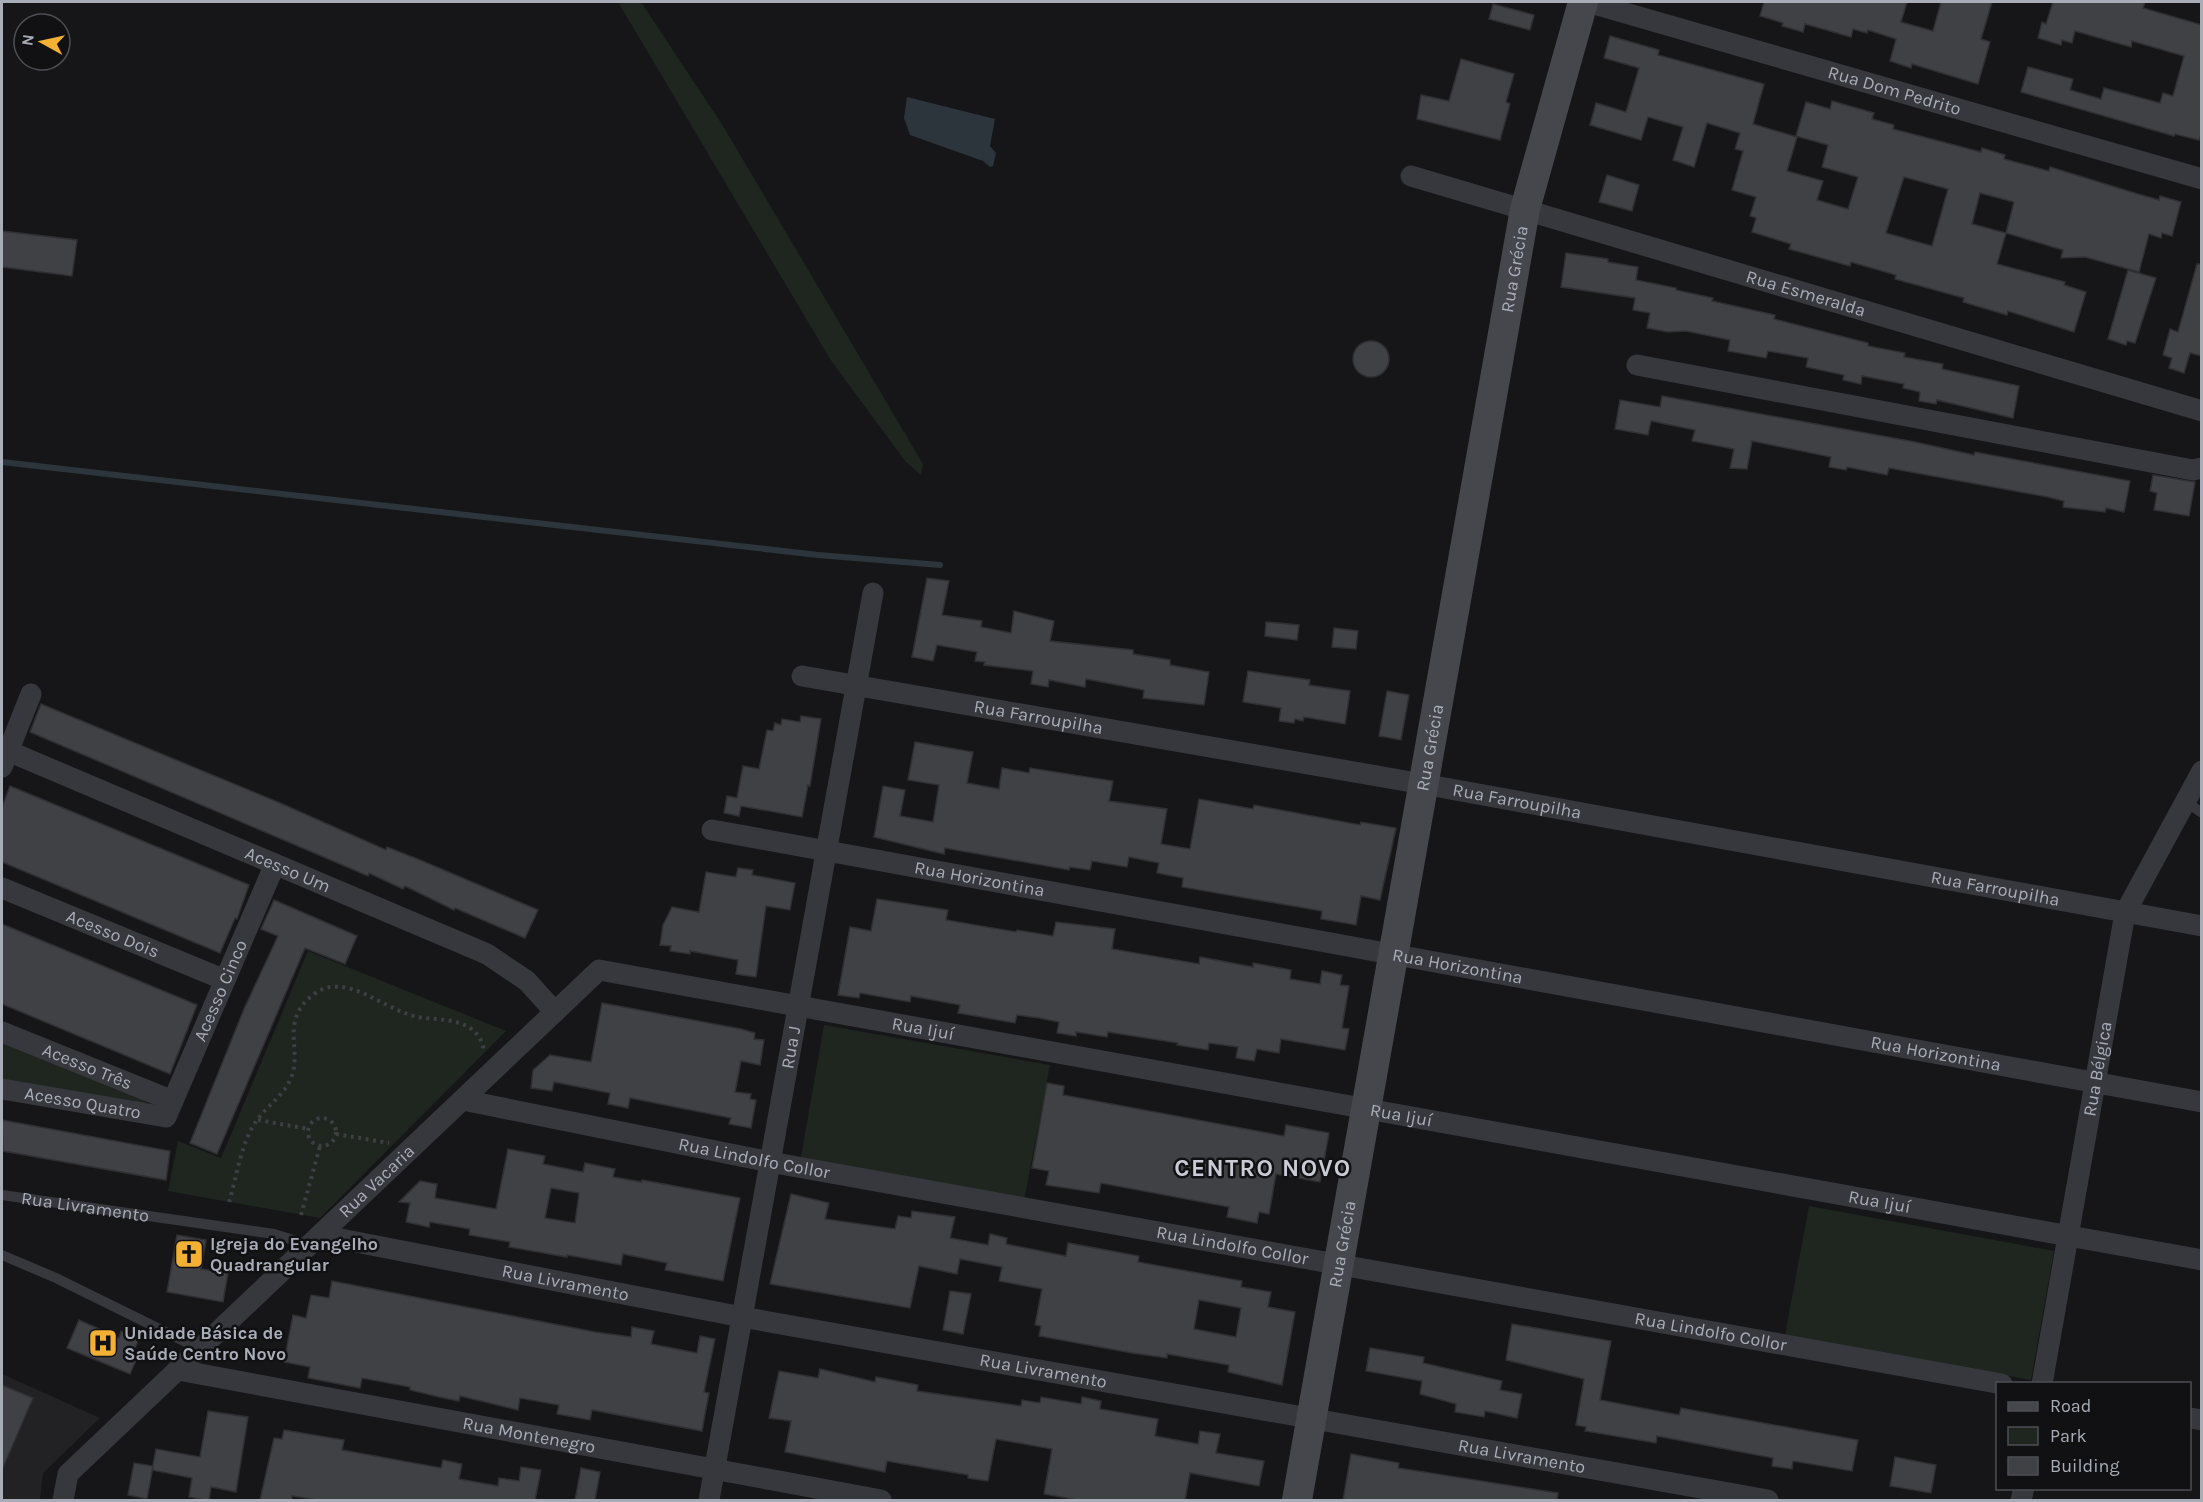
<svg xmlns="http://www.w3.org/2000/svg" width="2203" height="1502" font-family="Karla,sans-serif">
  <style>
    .built { fill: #222225 }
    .green { fill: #1e261f }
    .water { fill: #2c353c }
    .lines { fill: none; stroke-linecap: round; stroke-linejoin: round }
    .stream { stroke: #2c353c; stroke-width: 6 }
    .building { fill: #404145; stroke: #303034; stroke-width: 1.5; fill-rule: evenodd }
    .path { stroke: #3d3f44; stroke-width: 4; stroke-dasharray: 3 4.5; stroke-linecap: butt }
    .service { stroke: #37383d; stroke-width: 10 }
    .minor { stroke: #37383d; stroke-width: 21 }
    .secondary { stroke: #45474d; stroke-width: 30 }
    .labels { text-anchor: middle; stroke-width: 5; stroke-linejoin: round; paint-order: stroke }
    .street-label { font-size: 18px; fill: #a8adb8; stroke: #111113 }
    .poi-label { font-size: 18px; font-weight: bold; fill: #a8adb8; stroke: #111113; text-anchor: start }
    .district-label { font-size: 24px; font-weight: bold; letter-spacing: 1.5px; fill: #c9ccd4; stroke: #111113 }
  </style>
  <rect width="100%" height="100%" fill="#161618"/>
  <polygon class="built" points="2,1374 100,1418 43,1473 40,1500 2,1500"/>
  <g class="green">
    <polygon points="618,2 641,2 723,126 923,464 921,475 905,461 830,359"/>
    <polygon points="308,951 506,1031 320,1218 168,1191 178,1141 221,1158"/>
    <polygon points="824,1025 1050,1065 1024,1201 801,1157"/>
    <polygon points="2,1041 148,1099 144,1106 2,1080"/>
    <polygon points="1809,1206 2054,1251 2031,1380 1785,1335"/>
  </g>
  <polygon class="water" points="907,97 995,119 990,146 996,153 993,166 990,167 983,161 910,135 904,118"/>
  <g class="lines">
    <polyline class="stream" points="2,462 818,555 940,565"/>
  </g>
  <g class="building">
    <polygon points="1764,2 1907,2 1901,22 1933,31 1941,2 1992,2 1981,39 1990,42 1978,84 1912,64 1911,68 1890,61 1896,39 1868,30 1867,33 1853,29 1851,37 1805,24 1803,32 1782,26 1783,23 1760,16"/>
    <polygon points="2053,2 2145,2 2143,8 2202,25 2202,133 2199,140 2175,134 2174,136 2021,92 2028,67 2073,79 2070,90 2101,99 2104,88 2160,103 2163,93 2173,96 2184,56 2132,41 2131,47 2075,31 2072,43 2062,40 2061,45 2038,38 2042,22 2046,24"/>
    <polygon points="1493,4 1534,15 1530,30 1489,19"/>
    <path d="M1610,36l49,14 -1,5 106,29 -11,40 44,13 -10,34 36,10 -6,19 31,9 10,-32 -36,-10 6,-22 -32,-9 10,-34 24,7 2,-8 42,12 -2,6 22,6 -1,4 88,23 1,-4 23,7 -1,4 45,12 1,-4 88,27 21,6 1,-4 21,6 -9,34 -10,-3 -1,5 -12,-4 -10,38 -54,-15 -24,1 2,-8 -57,-17 8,-31 -34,-9 -8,31 34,9 -9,31 68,18 -1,3 22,7 -12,40 -66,-21 -1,4 -44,-13 1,-4 -69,-19 1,-4 -45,-13 -1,4 -61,-17 2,-5 -39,-12 4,-14 -6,-2 6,-19 -24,-7 11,-39 -8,-2 5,-16 -33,-10 -13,44 -21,-7 10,-33 -35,-10 -7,23 -51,-15 6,-22 30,9 13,-44 -35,-10zM1904,177l44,12 -16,57 -46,-13z"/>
    <polygon points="1461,59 1514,74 1506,102 1510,104 1500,140 1417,119 1421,95 1449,101"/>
    <polygon points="1607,175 1639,185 1632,211 1599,202"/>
    <polygon points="2,231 77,240 72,276 2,267"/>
    <polygon points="1566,253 1608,259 1608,262 1638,267 1636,280 1676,288 1676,290 1713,298 1712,301 1775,315 1774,319 1868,343 1868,346 1905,353 1904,357 1943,364 1942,369 2019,386 2013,418 1937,400 1936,404 1919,401 1920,392 1903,388 1904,384 1862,376 1861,384 1843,380 1844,375 1806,367 1808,358 1768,351 1766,358 1728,351 1730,340 1686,331 1668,332 1647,328 1650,313 1633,310 1635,298 1561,287"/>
    <polygon points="2197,264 2202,264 2202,356 2190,353 2184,373 2169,368 2172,358 2163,355 2170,329 2178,332"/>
    <polygon points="2128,270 2156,278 2135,343 2127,341 2126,345 2108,339"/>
    <circle cx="1371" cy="359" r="18"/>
    <polygon points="1662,396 1915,442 1974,455 1975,452 2130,481 2124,512 2106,508 2105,512 2063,507 2064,501 2048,497 1889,468 1887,475 1847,467 1846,470 1829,467 1831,457 1752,441 1747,469 1730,468 1734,449 1692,441 1695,430 1651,421 1648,435 1615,429 1620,400 1660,407"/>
    <polygon points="2153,475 2195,482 2189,516 2154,510 2157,493 2150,491"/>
    <polygon points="927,578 949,581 942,615 982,621 981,627 1011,633 1014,611 1054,621 1050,641 1133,650 1133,654 1170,660 1170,665 1209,672 1204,705 1143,698 1144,690 1086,679 1085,687 1049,680 1048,687 1031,684 1033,671 984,665 985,662 975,661 977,652 937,645 933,661 912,657"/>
    <polygon points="1266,622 1299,625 1297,640 1265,636"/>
    <polygon points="1334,628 1358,631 1356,649 1332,647"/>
    <polygon points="1248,671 1310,680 1309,685 1350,691 1345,724 1304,717 1303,721 1295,719 1294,723 1279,721 1281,708 1243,702"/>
    <polygon points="1387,691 1409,695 1401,740 1379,736"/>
    <polygon points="41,704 280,803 386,850 387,847 420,860 538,910 525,938 455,908 454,910 405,886 403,889 369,873 368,876 333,861 30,732"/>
    <polygon points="801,716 821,719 810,786 808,785 802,817 741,806 739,816 724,813 727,796 737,798 743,766 759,769 767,730 773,731 775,723 781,725 782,719 800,722"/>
    <polygon points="915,742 973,752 967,783 999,789 1002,768 1029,773 1030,768 1113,781 1109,801 1167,809 1161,844 1190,849 1199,799 1253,809 1254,805 1360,825 1361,822 1396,828 1380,900 1361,896 1356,925 1321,919 1322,911 1182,887 1183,878 1157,873 1159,863 1129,857 1127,867 1092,861 1090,870 1070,867 1069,870 945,848 944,854 874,837 883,786 905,790 900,816 933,822 939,785 908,780"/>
    <polygon points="10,786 249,885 237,919 235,918 220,953 2,862 2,807"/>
    <polygon points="738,868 753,870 752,875 795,883 790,910 766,906 756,977 736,974 738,960 690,951 690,954 670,951 671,946 660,945 663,925 672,907 699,912 706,872 736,877"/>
    <polygon points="877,899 948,910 946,920 1016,932 1017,930 1053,936 1056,922 1115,929 1112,949 1199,964 1200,957 1253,967 1253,963 1291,970 1290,979 1320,984 1322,971 1342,975 1340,985 1349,986 1342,1028 1349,1029 1345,1050 1281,1039 1279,1053 1257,1049 1254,1061 1236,1058 1238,1047 1209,1043 1208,1050 1177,1045 1178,1043 1108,1032 1107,1037 1076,1032 1076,1036 1057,1033 1059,1022 1039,1018 1017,1015 1015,1023 958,1013 960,1005 911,996 910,1002 860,993 859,998 838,995 850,927 871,931"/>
    <polygon points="274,900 357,936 345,964 305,948 217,1154 190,1143 244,1009 278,936 261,929"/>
    <polygon points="2,924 197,1005 170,1074 2,1004"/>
    <polygon points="602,1003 741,1029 755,1033 754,1039 764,1040 760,1065 741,1061 735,1092 751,1094 750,1099 756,1100 751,1128 729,1124 731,1118 630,1098 628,1108 608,1104 610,1093 554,1082 552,1091 531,1088 533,1070 550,1055 591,1062"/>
    <polygon points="1047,1083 1064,1086 1063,1095 1284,1136 1286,1125 1329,1133 1320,1182 1276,1174 1269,1214 1259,1212 1257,1223 1227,1217 1229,1207 1101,1183 1099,1193 1046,1185 1049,1171 1032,1168"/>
    <polygon points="2,1120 170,1151 166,1180 3,1151"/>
    <path d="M508,1149l37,7 -2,8 40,8 2,-9 30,6 -2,8 29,5v-2l98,18 -17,83 -58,-11 2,-7 -44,-9 -2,11 -54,-10v2l-58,-10 1,-5 -41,-7 1,-6 -40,-7 -1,5 -23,-5 4,-19 -11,-1 21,-21 17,3 -2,14 61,11zM551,1188l28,5 -4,30 -30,-5z"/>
    <path d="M791,1194l38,9 -4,16 70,10 3,-13 13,2 1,-7 43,6 -5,21 38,7 2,-11 17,4 -1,6 60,12 2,-13 71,13 -1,6 104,19 -1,6 30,5 -3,15 27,5 -13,73 -54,-13 1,-7 -62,-11v4l-35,-5 -93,-17 2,-10 -6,-1 7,-36 -43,-8 3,-14 -42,-8 -3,15 -38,-8 -9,42 -140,-24zM1199,1300l42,8 -5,29 -42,-8z"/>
    <polygon points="177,1235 206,1240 201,1269 228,1273 223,1302 167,1292"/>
    <polygon points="332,1281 595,1332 631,1337 632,1327 654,1331 651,1344 697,1353 700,1336 715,1339 704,1392 709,1393 702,1431 592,1410 590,1420 557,1414 559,1405 520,1398 518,1410 460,1396 459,1401 439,1397 410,1390 410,1387 362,1378 360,1388 308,1378 310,1367 284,1362 293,1315 306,1318 311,1295 329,1298"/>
    <polygon points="950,1291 971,1294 963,1334 943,1330"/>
    <polygon points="79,1320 119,1338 121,1331 139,1339 132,1355 137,1358 130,1374 67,1348"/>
    <polygon points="1512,1324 1611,1341 1600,1400 1679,1415 1681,1408 1858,1440 1852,1471 1793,1461 1792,1469 1772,1466 1773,1458 1657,1436 1656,1443 1585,1431 1586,1427 1576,1425 1584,1379 1506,1360"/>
    <polygon points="1370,1348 1424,1357 1423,1363 1502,1381 1500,1390 1522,1394 1517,1418 1485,1411 1484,1417 1455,1412 1456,1404 1420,1394 1422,1381 1366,1371"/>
    <polygon points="820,1369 875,1382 876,1377 918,1385 917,1391 1021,1406 1022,1400 1040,1403 1041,1397 1081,1404 1082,1397 1101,1401 1100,1409 1158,1419 1155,1436 1198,1444 1200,1431 1220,1434 1216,1453 1264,1461 1259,1486 1190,1473 1185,1500 1077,1500 1044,1494 1052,1449 996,1439 988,1481 968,1478 968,1475 887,1461 885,1472 785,1452 791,1421 769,1418 779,1371 818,1378"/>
    <polygon points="2,1385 33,1398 2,1470"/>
    <polygon points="208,1411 248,1417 236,1492 211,1487 209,1500 205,1500 189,1497 192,1478 152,1470 156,1449 200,1457"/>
    <polygon points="284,1430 344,1440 342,1450 441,1468 443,1460 462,1464 459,1479 498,1486 499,1478 519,1481 521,1467 541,1470 535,1500 317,1500 292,1496 292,1500 260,1500 274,1438 282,1439"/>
    <polygon points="1351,1454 1399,1463 1398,1468 1558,1493 1557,1500 1343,1500"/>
    <polygon points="1895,1457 1936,1465 1931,1493 1890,1486"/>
    <polygon points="134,1463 153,1466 147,1499 128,1495"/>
    <polygon points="581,1468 600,1472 595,1500 575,1500"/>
  </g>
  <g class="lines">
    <g class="path">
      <circle cx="322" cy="1132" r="14"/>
      <polyline points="258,1120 309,1129"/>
      <polyline points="336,1134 389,1143"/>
      <path d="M229,1202c8,-26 12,-60 28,-82 11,-15 27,-25 34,-42 11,-28 -9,-52 16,-78 6,-6 15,-12 23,-13 32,-4 60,27 94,31 27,2 56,3 60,34"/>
      <polyline points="301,1215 320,1146"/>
    </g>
    <g class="service">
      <polyline points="2185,801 2202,813"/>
      <path id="s1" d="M2,1195l272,39 35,11"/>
      <polyline points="2,1255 56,1278 200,1349"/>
    </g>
    <g class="minor">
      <path id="s2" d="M1587,2l615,177"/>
      <path id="s3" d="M1411,176l791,235"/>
      <polyline points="1637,365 2193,470 2202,468"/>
      <path id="s4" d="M802,676l621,108 779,142"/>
      <path id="s5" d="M8,751l479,203 40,27 28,31"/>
      <polyline points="2,767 31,694"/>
      <path id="s6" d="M712,830l1490,272"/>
      <path id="s7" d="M2,888l223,92"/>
      <path id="s8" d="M2,1032l171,69"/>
      <path id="s9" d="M2,1089l164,28 109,-253"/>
      <path id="s10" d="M463,1100l307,62 1232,222"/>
      <path id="s11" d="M320,1235l422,82 1026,183"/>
      <path id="s12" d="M178,1370l703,130"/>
      <path id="s13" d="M2042,1384l83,-471 77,-142"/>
      <polyline points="2190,1418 2202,1420"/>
      <path id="s14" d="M63,1500l5,-26 531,-504 1603,290"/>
      <path id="s15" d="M709,1500l164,-907"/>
      <polyline points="2021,1500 2024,1488"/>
    </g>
    <path class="secondary" id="s16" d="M1297,1500l228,-1291 58,-207"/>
  </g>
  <defs>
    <g id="church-square" transform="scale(1.5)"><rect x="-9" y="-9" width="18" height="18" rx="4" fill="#f2b134" stroke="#111113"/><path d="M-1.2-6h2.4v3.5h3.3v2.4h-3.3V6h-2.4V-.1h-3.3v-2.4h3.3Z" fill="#111"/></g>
    <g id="hospital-square" transform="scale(1.5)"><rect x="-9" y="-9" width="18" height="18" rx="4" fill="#f2b134" stroke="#111113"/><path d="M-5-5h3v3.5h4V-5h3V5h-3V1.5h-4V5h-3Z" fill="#111"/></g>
  </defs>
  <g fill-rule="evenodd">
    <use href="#church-square" x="189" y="1254"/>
    <use href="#hospital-square" x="103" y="1343"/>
  </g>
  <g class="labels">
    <g class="street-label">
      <text dy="6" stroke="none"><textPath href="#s2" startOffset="320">Rua Dom Pedrito</textPath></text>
      <text dy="6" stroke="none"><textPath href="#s16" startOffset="1250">Rua Grécia</textPath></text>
      <text dy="6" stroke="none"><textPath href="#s3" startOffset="412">Rua Esmeralda</textPath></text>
      <text dy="6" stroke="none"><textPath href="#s4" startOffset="240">Rua Farroupilha</textPath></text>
      <text dy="6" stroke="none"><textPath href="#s16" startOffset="764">Rua Grécia</textPath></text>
      <text dy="6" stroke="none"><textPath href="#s4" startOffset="726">Rua Farroupilha</textPath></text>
      <text dy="6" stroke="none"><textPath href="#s5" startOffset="304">Acesso Um</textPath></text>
      <text dy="6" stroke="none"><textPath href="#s6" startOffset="272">Rua Horizontina</textPath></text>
      <text dy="6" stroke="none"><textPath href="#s4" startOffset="1212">Rua Farroupilha</textPath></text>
      <text dy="6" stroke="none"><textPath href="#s7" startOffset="120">Acesso Dois</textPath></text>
      <text dy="6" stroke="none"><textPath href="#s6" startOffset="758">Rua Horizontina</textPath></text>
      <text dy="6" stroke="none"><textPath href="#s9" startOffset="304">Acesso Cinco</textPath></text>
      <text dy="6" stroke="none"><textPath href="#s14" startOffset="1088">Rua Ijuí</textPath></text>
      <text dy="6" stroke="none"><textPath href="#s15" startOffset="460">Rua J</textPath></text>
      <text dy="6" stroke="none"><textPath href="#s6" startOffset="1244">Rua Horizontina</textPath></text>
      <text dy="6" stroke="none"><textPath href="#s8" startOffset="92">Acesso Três</textPath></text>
      <text dy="6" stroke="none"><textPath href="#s13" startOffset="320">Rua Bélgica</textPath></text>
      <text dy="6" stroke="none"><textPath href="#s9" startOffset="82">Acesso Quatro</textPath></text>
      <text dy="6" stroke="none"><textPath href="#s14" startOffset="1574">Rua Ijuí</textPath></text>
      <text dy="6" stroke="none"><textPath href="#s10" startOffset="297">Rua Lindolfo Collor</textPath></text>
      <text dy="6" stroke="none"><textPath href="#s14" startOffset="452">Rua Vacaria</textPath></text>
      <text dy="6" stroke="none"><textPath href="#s14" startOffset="2060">Rua Ijuí</textPath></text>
      <text dy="6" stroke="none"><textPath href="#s1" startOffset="84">Rua Livramento</textPath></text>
      <text dy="6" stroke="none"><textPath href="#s16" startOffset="260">Rua Grécia</textPath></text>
      <text dy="6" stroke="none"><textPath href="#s10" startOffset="783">Rua Lindolfo Collor</textPath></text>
      <text dy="6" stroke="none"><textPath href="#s11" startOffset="250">Rua Livramento</textPath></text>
      <text dy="6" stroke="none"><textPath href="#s10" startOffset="1269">Rua Lindolfo Collor</textPath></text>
      <text dy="6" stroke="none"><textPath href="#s11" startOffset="736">Rua Livramento</textPath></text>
      <text dy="6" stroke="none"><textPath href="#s12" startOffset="357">Rua Montenegro</textPath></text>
      <text dy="6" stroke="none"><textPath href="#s11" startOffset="1222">Rua Livramento</textPath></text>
    </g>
    <g class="poi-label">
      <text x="210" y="1250">Igreja do Evangelho<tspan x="210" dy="21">Quadrangular</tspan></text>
      <text x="124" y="1339">Unidade Básica de<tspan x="124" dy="21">Saúde Centro Novo</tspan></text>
    </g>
    <g class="district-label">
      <text x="1263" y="1176">CENTRO NOVO</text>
    </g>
  </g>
  <rect width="2203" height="1502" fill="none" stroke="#a8adb8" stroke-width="6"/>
  <rect x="1996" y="1382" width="195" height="108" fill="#111113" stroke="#4d4f55" stroke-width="1.5"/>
  <rect x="2008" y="1402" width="30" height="9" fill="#45474d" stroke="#4d4f55" stroke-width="1.5"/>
  <text x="2050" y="1412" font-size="18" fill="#a8adb8">Road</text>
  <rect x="2008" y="1427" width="30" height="18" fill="#1e261f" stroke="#4d4f55" stroke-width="1.5"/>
  <text x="2050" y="1442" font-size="18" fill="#a8adb8">Park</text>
  <rect x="2008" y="1457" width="30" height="18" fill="#404145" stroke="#4d4f55" stroke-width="1.5"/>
  <text x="2050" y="1472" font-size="18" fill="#a8adb8">Building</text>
  <g transform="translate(42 42) rotate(278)"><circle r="28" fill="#111113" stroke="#4d4f55" stroke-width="1.5"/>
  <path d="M0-4.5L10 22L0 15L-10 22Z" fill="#f2b134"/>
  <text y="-9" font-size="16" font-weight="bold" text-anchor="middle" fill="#a8adb8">N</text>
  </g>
</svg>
